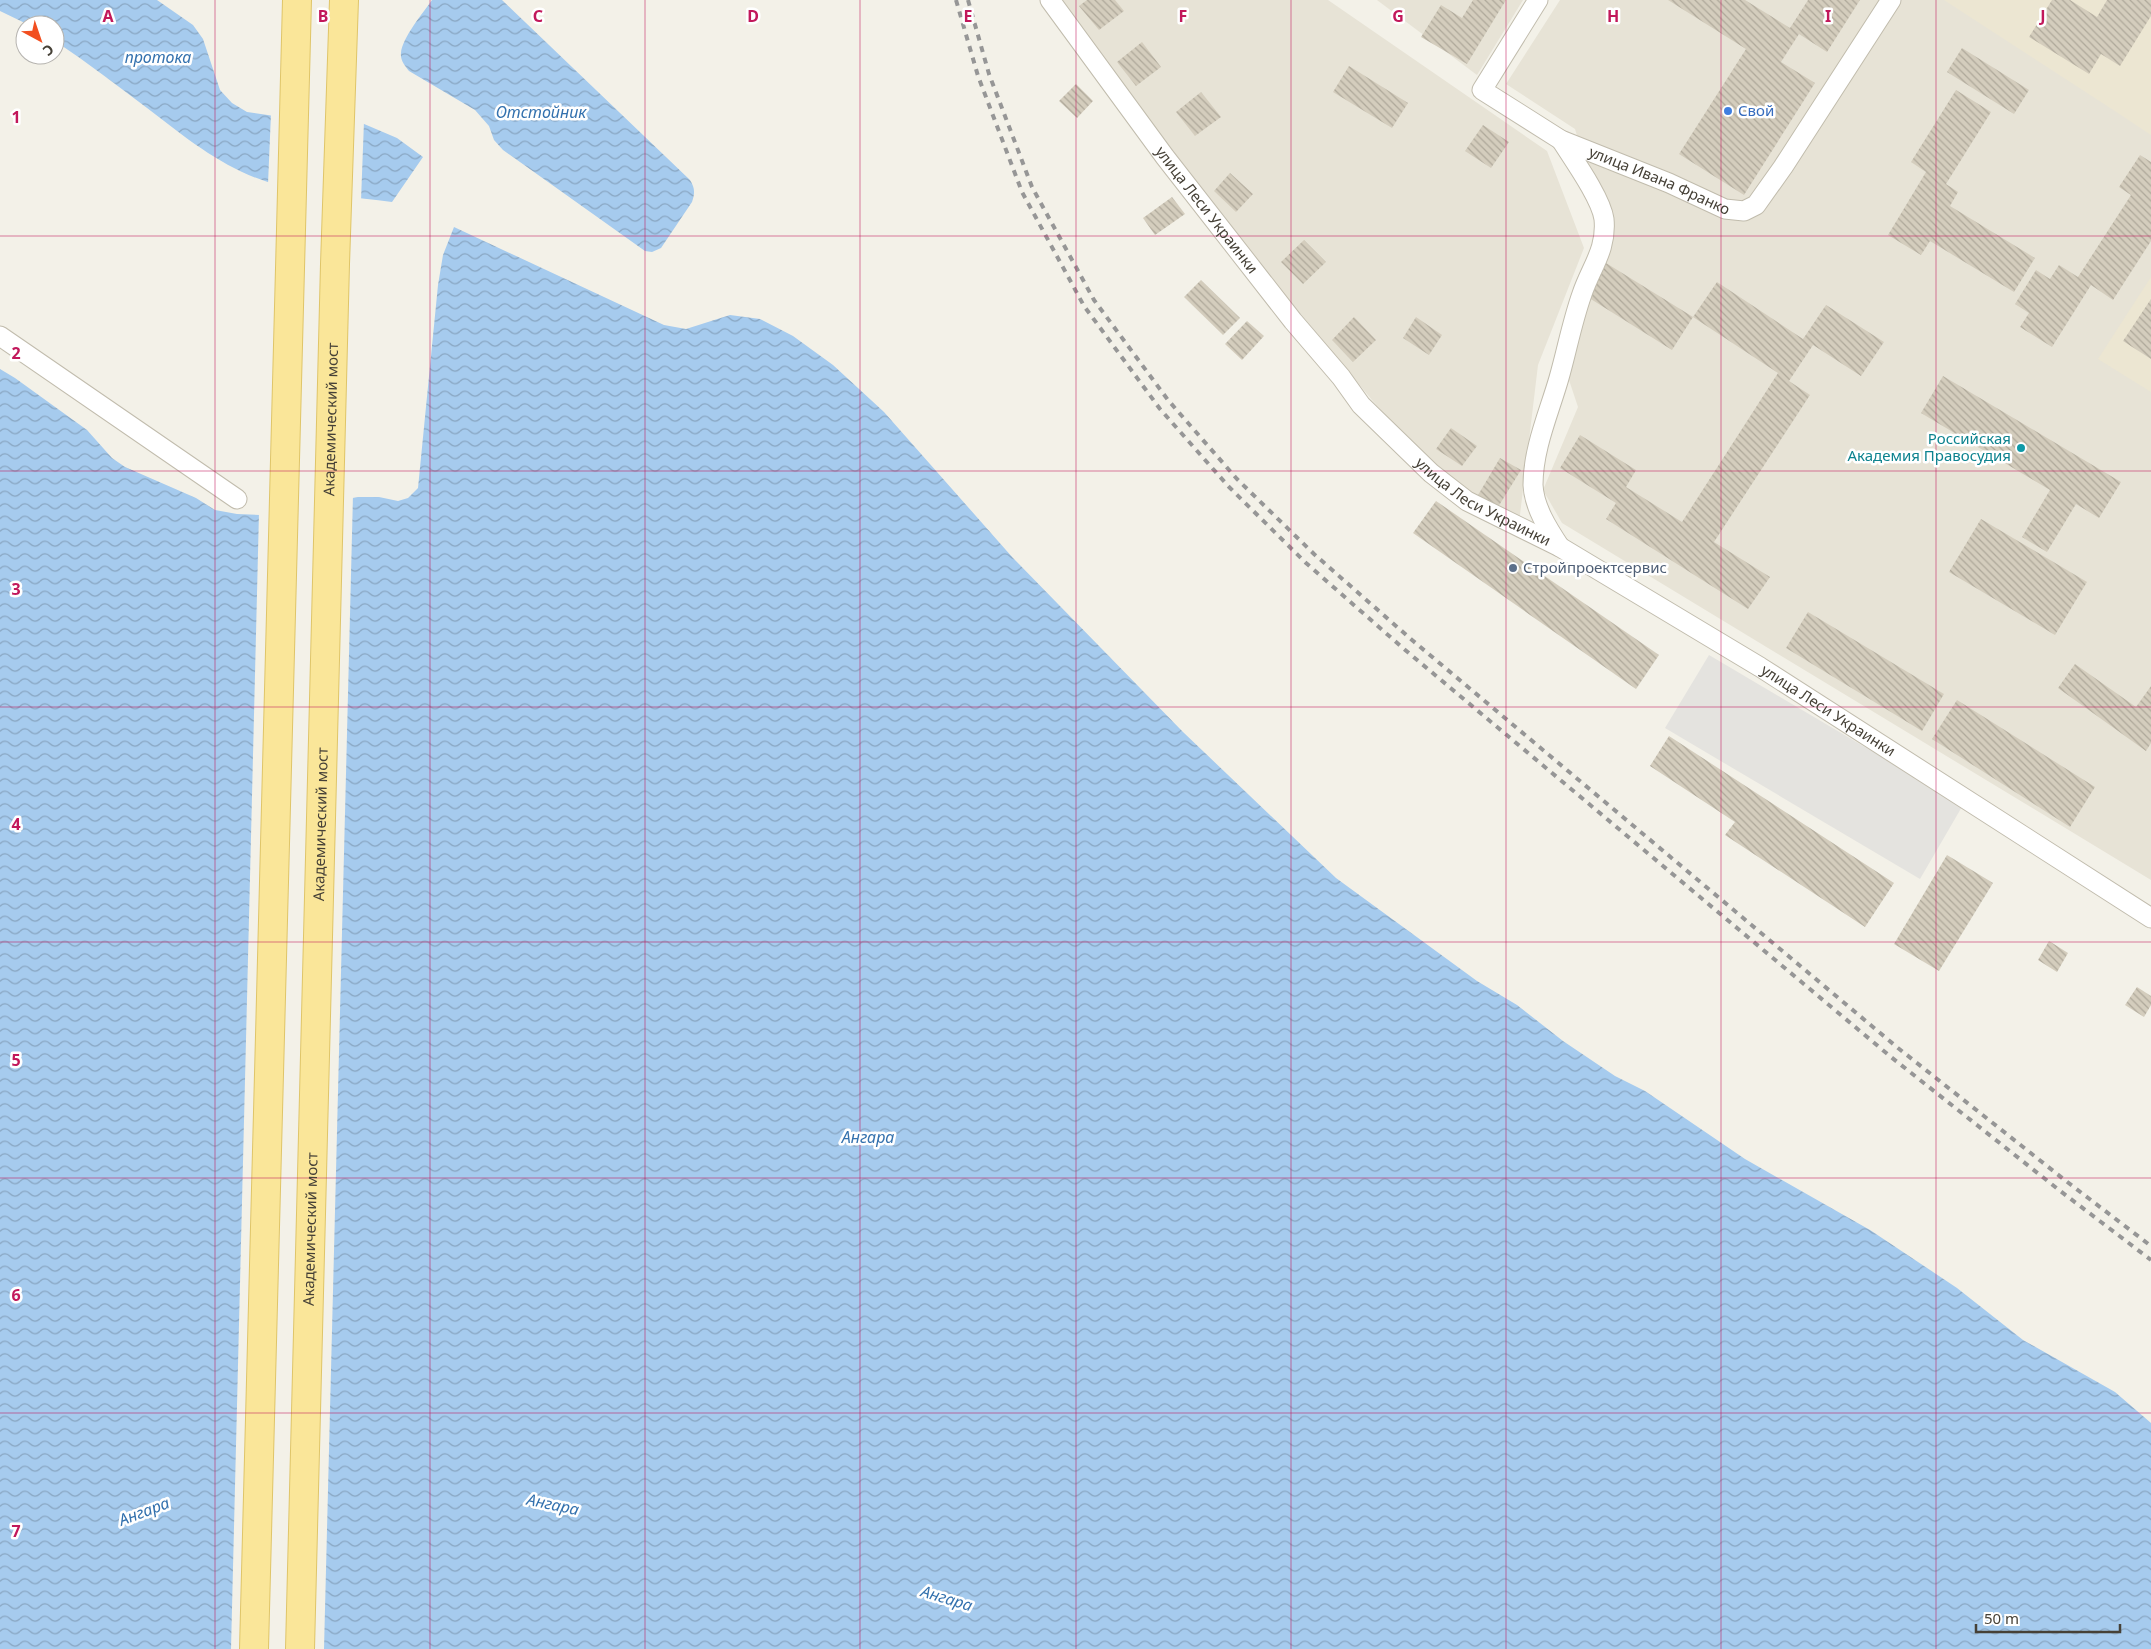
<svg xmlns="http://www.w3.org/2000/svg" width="2151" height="1649" font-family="'Noto Sans',sans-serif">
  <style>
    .residential { fill: #e7e3d6 }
    .education { fill: #ece6d2 }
    .parking { fill: #e4e3df }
    .water { fill: url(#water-waves) }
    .pier { fill: #f3f1e8 }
    .building { fill: url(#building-back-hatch) }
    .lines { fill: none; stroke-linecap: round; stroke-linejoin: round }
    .minor-casing { stroke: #c1bcad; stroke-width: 21 }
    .primary-casing { stroke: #dfc569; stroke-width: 30 }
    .minor { stroke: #fff; stroke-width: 19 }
    .primary { stroke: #fae699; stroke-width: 28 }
    .rail { stroke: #969696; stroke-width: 4; stroke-dasharray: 6 6; stroke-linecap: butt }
    .grid { fill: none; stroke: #c2185b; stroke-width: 1; stroke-opacity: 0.55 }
    .shop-dot { fill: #3f7fe0; stroke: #fff; stroke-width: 2 }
    .culture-dot { fill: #0f9aa8; stroke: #fff; stroke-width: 2 }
    .service-dot { fill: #5c6f8a; stroke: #fff; stroke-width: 2 }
    .labels { text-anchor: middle; stroke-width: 5; stroke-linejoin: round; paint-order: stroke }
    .shop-label { font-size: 15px; fill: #366cbe; stroke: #fff; text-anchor: start }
    .street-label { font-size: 15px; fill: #464137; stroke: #fff }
    .culture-label { font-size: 15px; fill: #0d838f; stroke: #fff; text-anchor: end }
    .service-label { font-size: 15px; fill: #4e5e75; stroke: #fff; text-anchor: start }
    .water-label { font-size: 16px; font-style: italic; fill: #3371ae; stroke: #fff }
    .grid-label { font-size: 16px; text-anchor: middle; font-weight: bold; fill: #c2185b; stroke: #fff; stroke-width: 5; stroke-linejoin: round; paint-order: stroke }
  </style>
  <defs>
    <pattern id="water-waves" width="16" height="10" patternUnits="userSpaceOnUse" patternTransform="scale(1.25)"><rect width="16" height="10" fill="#a6cbee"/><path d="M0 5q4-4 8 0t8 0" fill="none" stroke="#89a6c2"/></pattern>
    <pattern id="building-back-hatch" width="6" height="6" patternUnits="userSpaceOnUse" patternTransform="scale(1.25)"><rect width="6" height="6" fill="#d4cdbd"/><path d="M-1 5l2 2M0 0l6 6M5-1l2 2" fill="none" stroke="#aea89a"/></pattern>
  </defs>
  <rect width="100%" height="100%" fill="#f3f1e8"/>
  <g class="residential">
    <polygon points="1059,0 1328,0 1547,151 1584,248 1538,365 1519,523 1468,496 1419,452 1372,400 1300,313 1263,272"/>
    <polygon points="1377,0 1523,0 1477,75"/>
    <polygon points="1560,0 2151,0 2151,880 1562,523 1543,490 1578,407 1557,344 1604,226 1575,129 1506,84"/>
  </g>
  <g class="education">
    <polygon points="1944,0 2151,0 2151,135 2118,113"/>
    <polygon points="2151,277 2151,392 2098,359"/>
  </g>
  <polygon class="parking" points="1709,655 1963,805 1920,879 1665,728"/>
  <g class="water">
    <path d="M0,0h157l36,25 10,14 17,51 12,13 15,9 34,5 62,-2 54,23 26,19 -31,45c-36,-5 -74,-7 -110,-16 -51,-12 -91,-44 -131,-75 -32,-24 -63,-48 -96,-70v-16h-26l-29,-14z"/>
    <path d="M432,0h70l188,180c5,8 5,13 2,22l-31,46 -9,4 -7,-1 -142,-101 -9,-10 -5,-14 -14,-16 -66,-39c-4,-5 -9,-11 -8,-18 1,-15 22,-40 31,-53z"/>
    <polygon points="454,227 664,325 686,329 730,315 760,319 793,336 833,365 884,412 1013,558 1183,732 1336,878 1477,981 1517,1005 1563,1041 1615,1076 1645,1091 1745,1159 1870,1230 1957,1288 2023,1340 2115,1392 2151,1423 2151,1649 0,1649 0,369 15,378 87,430 112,458 125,467 196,498 215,510 237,514 260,515 358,497 379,497 398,501 408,498 418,488 438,285 443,255"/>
  </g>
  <g class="pier">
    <polygon points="271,113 282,114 343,113 364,121 361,201 281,189 268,184"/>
    <polygon points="353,495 324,1649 231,1649 259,512"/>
  </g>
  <g class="building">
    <polygon points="1087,0 1115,0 1124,11 1099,30 1079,6"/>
    <polygon points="1473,0 1506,0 1467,64 1421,37 1441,5 1462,18"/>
    <polygon points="1668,0 1745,0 1790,28 1808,0 1860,0 1827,52 1799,34 1781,62 1815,83 1744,195 1679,154 1746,49"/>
    <polygon points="2052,0 2070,0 2097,17 2107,0 2151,0 2151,16 2120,66 2101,54 2089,74 2029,37"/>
    <polygon points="1142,42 1161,67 1136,86 1117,62"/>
    <polygon points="1962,48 2029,90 2014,114 1947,72"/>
    <polygon points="1349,66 1408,103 1392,128 1333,92"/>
    <polygon points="1076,84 1093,101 1077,118 1059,101"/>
    <polygon points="1956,90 1991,112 1946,184 1958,192 1950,206 2035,258 2014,292 1930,241 1921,255 1888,235 1926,172 1911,162"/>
    <polygon points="1201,92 1221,117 1195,136 1176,112"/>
    <polygon points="1483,125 1509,142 1491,168 1465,151"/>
    <polygon points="2140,155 2151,162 2151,241 2113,300 2091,285 2052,347 2020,327 2029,313 2015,304 2036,270 2050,279 2059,265 2078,277 2131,195 2119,187"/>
    <polygon points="1230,173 1253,194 1236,212 1214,191"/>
    <polygon points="1172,197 1185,214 1155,235 1143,218"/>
    <polygon points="1304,240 1326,262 1303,284 1281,262"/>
    <polygon points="1606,263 1693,317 1672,350 1586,296"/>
    <polygon points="1201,280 1240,318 1223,335 1184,297"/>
    <polygon points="1717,282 1803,339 1826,305 1884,342 1861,376 1813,345 1789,381 1810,395 1714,542 1770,577 1748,609 1606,519 1616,503 1560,468 1580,435 1636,470 1626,487 1682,522 1778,373 1693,317"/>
    <polygon points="2151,299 2151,359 2123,341"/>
    <polygon points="1354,317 1376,340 1353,362 1332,340"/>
    <polygon points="1416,317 1442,335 1429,355 1403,338"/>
    <polygon points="1247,321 1264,336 1242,360 1225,344"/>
    <polygon points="1943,376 2121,482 2099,518 2076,504 2047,552 2022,537 2050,490 1921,413"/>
    <polygon points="1451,428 1477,446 1462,466 1436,449"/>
    <polygon points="1500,458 1521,470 1498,507 1478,495"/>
    <polygon points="1436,501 1659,655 1636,689 1413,533"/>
    <polygon points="1981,519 2087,582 2055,635 1949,572"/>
    <polygon points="1808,612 1944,694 1922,731 1786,648"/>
    <polygon points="2075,664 2136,707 2151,686 2151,743 2146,751 2058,688"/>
    <polygon points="1957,700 2095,787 2070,827 1932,739"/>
    <polygon points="1669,736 1894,883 1865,927 1725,835 1735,822 1650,766"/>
    <polygon points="1947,855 1993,883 1939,971 1894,944"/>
    <polygon points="2049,941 2068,953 2057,972 2038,960"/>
    <polygon points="2137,987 2151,996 2151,1005 2144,1017 2125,1005"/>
  </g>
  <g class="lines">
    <g class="minor-casing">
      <g id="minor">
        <path id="s1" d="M1050,0l115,157 128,164 48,56 20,28 70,68 36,28 93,46 200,120 391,251"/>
        <path id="s2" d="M1538,0l-56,90 79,50 108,43 56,26 19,2 12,-6 27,-38 108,-167"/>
        <polyline points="0,336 237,499"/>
        <path d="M1560,547c-12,-18 -26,-40 -27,-62 0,-37 16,-72 26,-107 8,-28 13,-56 23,-84 9,-27 25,-44 22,-75 -3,-21 -31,-60 -43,-79"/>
      </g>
    </g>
    <g class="primary-casing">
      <g id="primary">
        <polyline points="254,1649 297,0"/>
        <path id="s3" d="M300,1649l35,-1385 9,-264"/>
      </g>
    </g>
    <use href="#minor" class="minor"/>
    <use href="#primary" class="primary"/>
    <g class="rail">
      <polyline points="956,0 978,76 1022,192 1084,306 1160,409 1229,487 1306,563 1404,649 1891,1057 2059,1190 2151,1260"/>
      <polyline points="968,0 989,74 1032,187 1094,300 1168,400 1237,479 1314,554 1412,640 1898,1048 2066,1181 2151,1246"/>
    </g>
  </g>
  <path class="grid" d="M215,0v1649M430,0v1649M645,0v1649M860,0v1649M1076,0v1649M1291,0v1649M1506,0v1649M1721,0v1649M1936,0v1649M0,236h2151M0,471h2151M0,707h2151M0,942h2151M0,1178h2151M0,1413h2151"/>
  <circle class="shop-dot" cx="1728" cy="111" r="5"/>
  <circle class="culture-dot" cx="2021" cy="448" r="5"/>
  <circle class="service-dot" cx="1513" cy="568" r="5"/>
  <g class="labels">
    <g class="shop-label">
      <text x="1738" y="116">Свой</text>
    </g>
    <g class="street-label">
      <text dy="5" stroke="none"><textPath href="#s2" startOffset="306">улица Ивана Франко</textPath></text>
      <text dy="5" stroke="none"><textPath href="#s1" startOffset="262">улица Леси Украинки</textPath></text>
      <text dy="5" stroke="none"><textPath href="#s3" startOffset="1230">Академический мост</textPath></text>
      <text dy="5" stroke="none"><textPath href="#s1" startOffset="668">улица Леси Украинки</textPath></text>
      <text dy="5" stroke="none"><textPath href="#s1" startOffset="1072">улица Леси Украинки</textPath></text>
      <text dy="5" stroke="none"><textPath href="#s3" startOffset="825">Академический мост</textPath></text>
      <text dy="5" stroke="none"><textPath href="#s3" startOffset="420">Академический мост</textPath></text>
    </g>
    <g class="culture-label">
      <text x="2011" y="444">Российская<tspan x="2011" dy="17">Академия Правосудия</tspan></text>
    </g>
    <g class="service-label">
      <text x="1523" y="573">Стройпроектсервис</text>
    </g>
    <g class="water-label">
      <text x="158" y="63">протока</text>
      <text x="541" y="118">Отстойник</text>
      <text x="868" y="1143">Ангара</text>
      <text transform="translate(553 1504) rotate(12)" y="6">Ангара</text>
      <text transform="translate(144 1511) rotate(-21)" y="6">Ангара</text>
      <text transform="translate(947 1598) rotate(17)" y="6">Ангара</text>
    </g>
  </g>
  <g class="grid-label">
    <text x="108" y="22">A</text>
    <text x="323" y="22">B</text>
    <text x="538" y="22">C</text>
    <text x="753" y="22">D</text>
    <text x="968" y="22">E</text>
    <text x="1183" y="22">F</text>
    <text x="1398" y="22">G</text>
    <text x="1613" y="22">H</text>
    <text x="1828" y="22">I</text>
    <text x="2043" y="22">J</text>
    <text x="16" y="123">1</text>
    <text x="16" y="359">2</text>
    <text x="16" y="595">3</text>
    <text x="16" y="830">4</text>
    <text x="16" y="1066">5</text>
    <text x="16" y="1301">6</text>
    <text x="16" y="1537">7</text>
  </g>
  <g transform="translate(40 40) rotate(140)"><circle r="24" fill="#ffffff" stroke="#b5b3af"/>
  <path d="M0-4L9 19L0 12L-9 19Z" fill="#f24f20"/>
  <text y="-8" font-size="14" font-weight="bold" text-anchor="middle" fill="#464137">С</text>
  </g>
  <path d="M1976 1624v8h144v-8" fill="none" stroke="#464137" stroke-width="2.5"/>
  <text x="1984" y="1624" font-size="15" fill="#464137" stroke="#ffffff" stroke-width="4" paint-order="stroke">50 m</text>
</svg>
